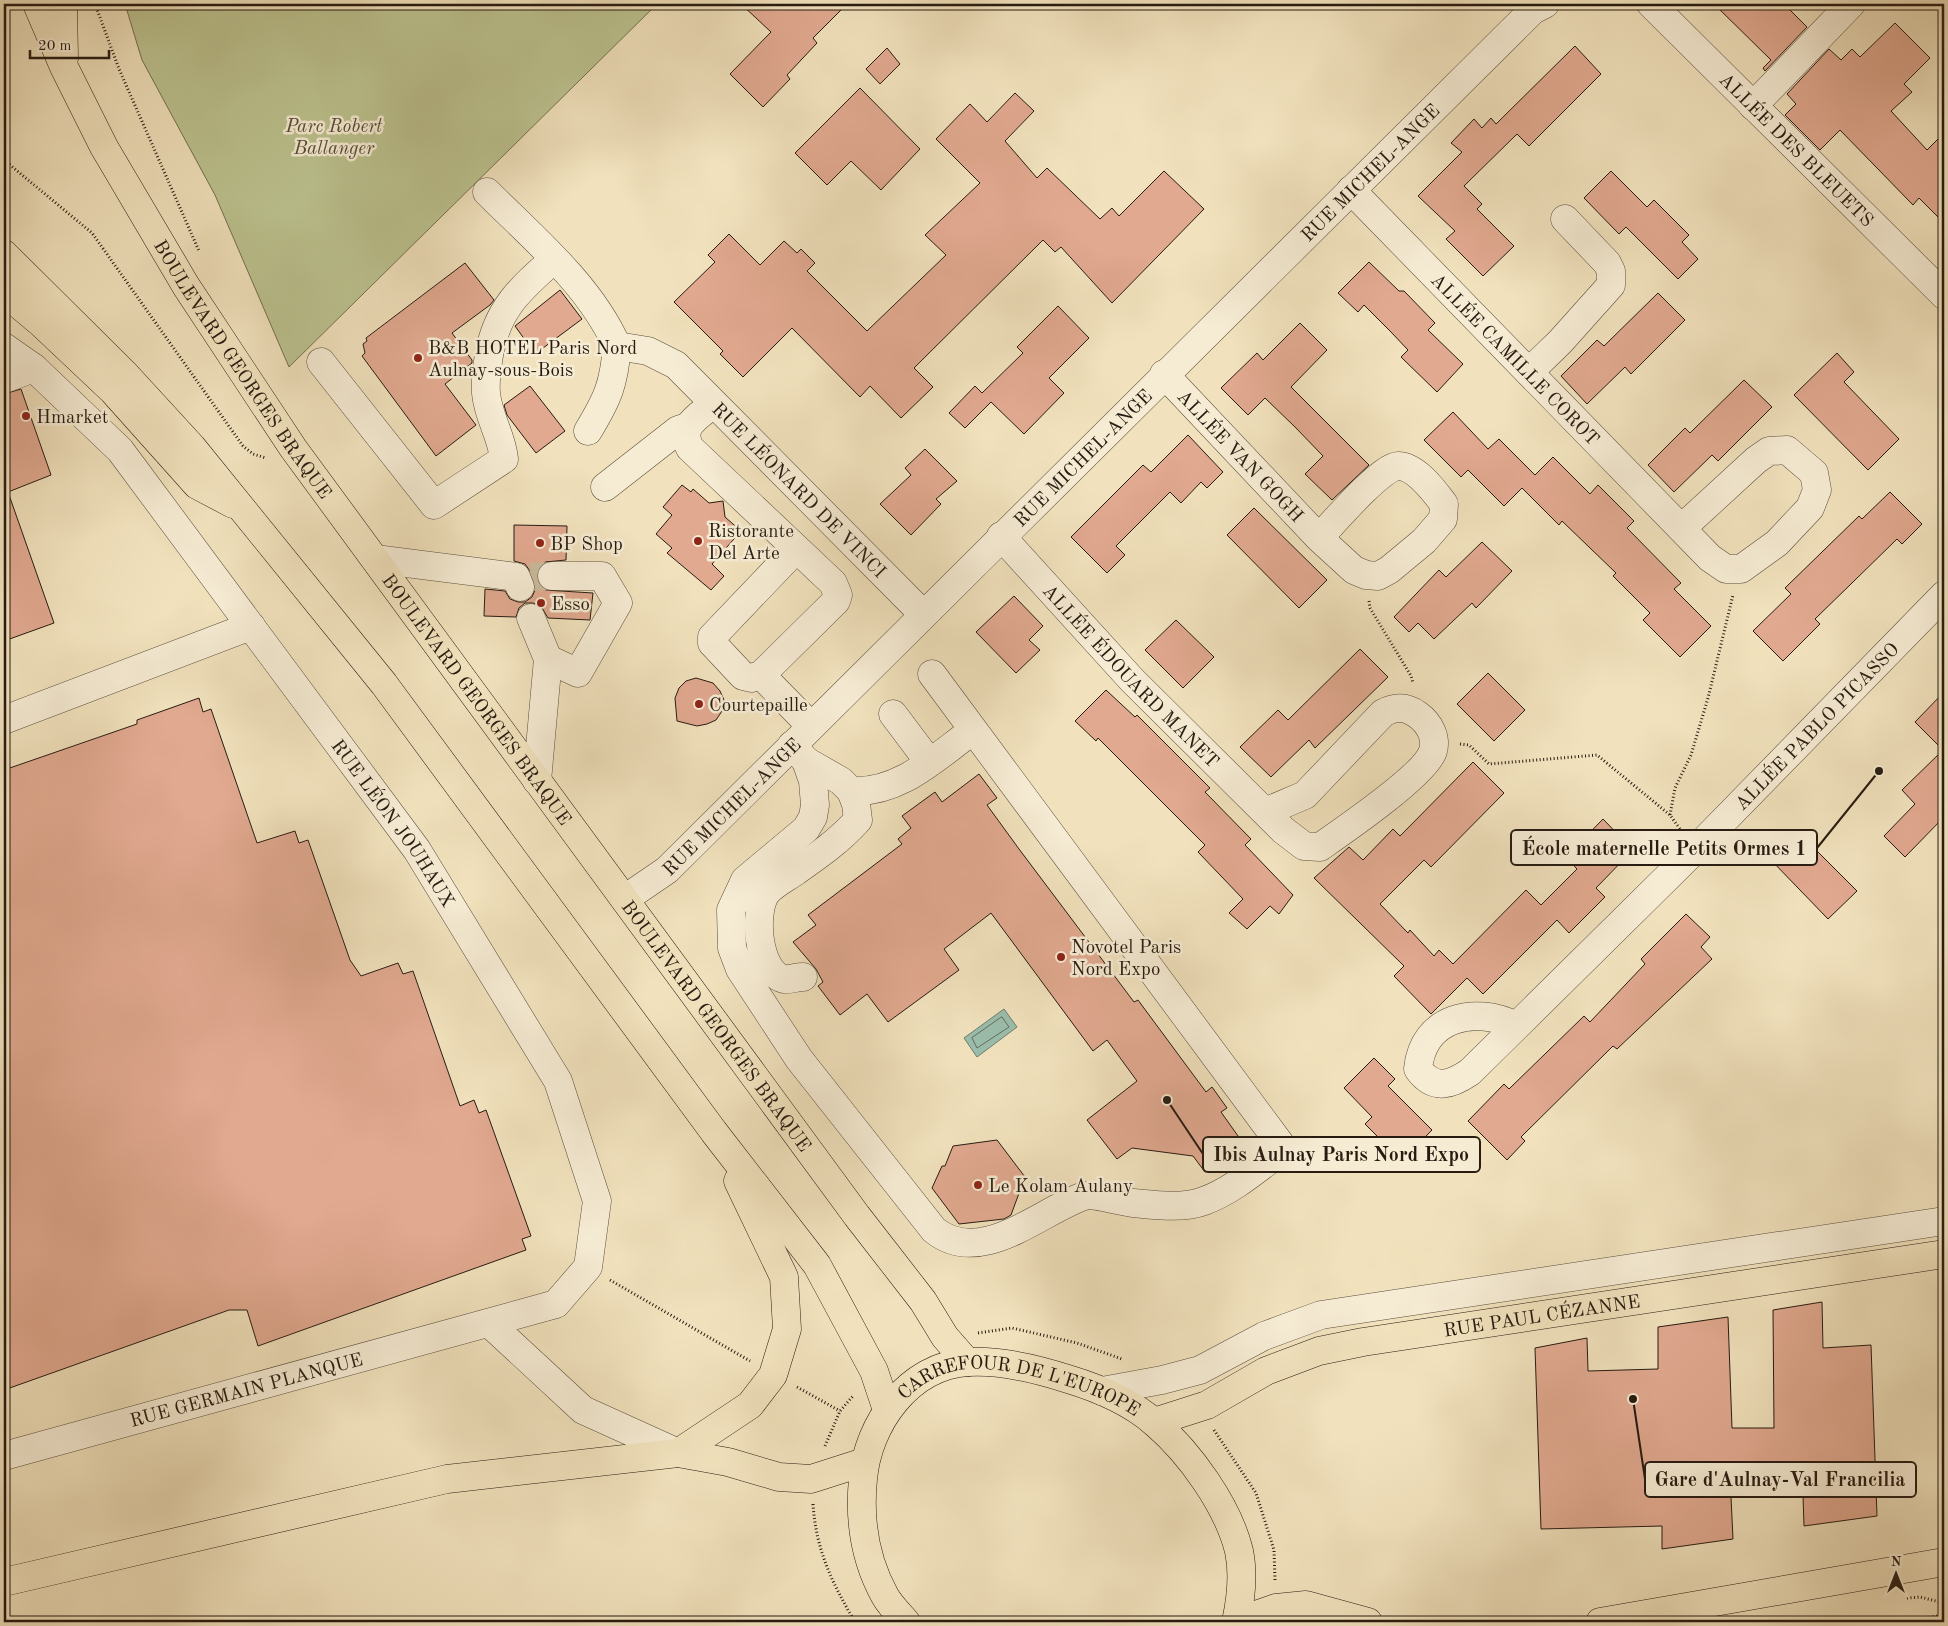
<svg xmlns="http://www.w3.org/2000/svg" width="1948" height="1626" font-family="'Old Standard TT',serif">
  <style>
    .green { fill: #bcc390; stroke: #726f50 }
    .water { fill: #9bbead; stroke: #6d7d6f }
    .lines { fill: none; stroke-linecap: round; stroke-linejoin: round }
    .shore { stroke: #616c5f; stroke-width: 1 }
    .building { fill: #e1a990; stroke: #271b11 }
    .minor-tunnel { stroke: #c9ba9b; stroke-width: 28; stroke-dasharray: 28 14; stroke-linecap: butt }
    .minor-casing { stroke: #5a4d3c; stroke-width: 29 }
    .major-casing { stroke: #271b11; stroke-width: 29 }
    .path { stroke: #271b11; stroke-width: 3; stroke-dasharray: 1 2.5; stroke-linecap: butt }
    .minor { stroke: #f6ecd4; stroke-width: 28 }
    .major { stroke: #f1e2bd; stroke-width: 28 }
    .poi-dot { fill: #8f2418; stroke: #f6ecd4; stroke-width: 2 }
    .labels { text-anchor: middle; stroke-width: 5; stroke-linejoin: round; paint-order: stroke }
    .park-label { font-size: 19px; font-style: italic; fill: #544d37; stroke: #f6ecd4 }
    .street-label { font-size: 19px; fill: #271b11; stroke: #f6ecd4 }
    .poi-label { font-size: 19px; fill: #271b11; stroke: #f6ecd4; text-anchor: start }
    .leader { fill: none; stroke: #271b11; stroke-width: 2 }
    .callout-dot { fill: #271b11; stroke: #f6ecd4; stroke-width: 2 }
    .callout { fill: #f6ecd4; stroke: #271b11; stroke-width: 2 }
    .callout-label { font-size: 20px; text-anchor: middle; font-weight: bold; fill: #271b11 }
  </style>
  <rect width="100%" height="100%" fill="#f1e2bd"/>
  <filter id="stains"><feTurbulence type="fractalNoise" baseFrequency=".004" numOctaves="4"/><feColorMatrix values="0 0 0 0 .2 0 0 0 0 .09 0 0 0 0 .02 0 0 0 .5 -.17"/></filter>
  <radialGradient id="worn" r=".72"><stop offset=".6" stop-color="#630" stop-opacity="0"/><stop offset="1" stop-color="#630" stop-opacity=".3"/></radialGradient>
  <polygon class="green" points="125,4 657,4 289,367 215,195 142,60"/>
  <polygon class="water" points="1004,1009 1017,1027 977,1057 964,1038"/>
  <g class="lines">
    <polygon class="shore" points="1002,1017 1009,1027 977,1048 972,1038"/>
  </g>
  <g class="building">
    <polygon points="741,4 847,4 813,38 817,43 787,75 790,79 763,107 730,74 771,32"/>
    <polygon points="1714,4 1784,4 1807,27 1765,71 1763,68 1771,60"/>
    <polygon points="1895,23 1930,58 1904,84 1912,92 1891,111 1927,150 1944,133 1944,223 1919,198 1913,205 1840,130 1820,150 1785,115 1796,104 1787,94 1829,49 1841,60 1852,49 1860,57"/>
    <polygon points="1575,46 1601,74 1529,146 1517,134 1464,186 1482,204 1477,209 1514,246 1483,276 1446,239 1455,231 1418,196 1462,152 1451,143 1474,119 1482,128 1491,118 1496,124"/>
    <polygon points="887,48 900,64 880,84 866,69"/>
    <polygon points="860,88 920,149 881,190 851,161 827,185 795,153"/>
    <polygon points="1015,93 1034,111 1005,141 1037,178 1047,168 1100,219 1112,208 1119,216 1164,171 1204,209 1112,303 1061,247 1055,252 1043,240 914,368 933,387 901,418 870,386 860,397 792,328 743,377 720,354 723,351 674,302 715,262 708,255 729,234 760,265 784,241 797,253 801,249 815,263 807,271 867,331 946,255 925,235 980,183 936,139 970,104 987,122"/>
    <polygon points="1611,171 1647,207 1654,200 1689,235 1682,242 1698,259 1678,279 1626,227 1619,234 1584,198"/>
    <polygon points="1369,262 1399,291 1404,291 1435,323 1428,330 1463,364 1437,392 1401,357 1408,350 1391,332 1364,305 1358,312 1338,293"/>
    <polygon points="465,263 494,300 490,305 452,333 472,360 472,363 445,384 476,425 436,456 362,356 365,353 363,344 367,341 366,338"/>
    <polygon points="560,290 582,319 535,354 515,326"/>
    <polygon points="1658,293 1685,320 1631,374 1625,367 1587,404 1561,376 1597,340 1604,346"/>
    <polygon points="1058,306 1089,338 1049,378 1064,393 1024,434 991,402 965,428 949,413 975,386 982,393 1023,353 1017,347"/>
    <polygon points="1300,323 1327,350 1291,387 1369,465 1332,500 1305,474 1323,456 1295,427 1265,398 1248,415 1221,388 1257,353 1263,360"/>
    <polygon points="1837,353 1854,372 1844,382 1899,439 1868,470 1794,395"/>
    <polygon points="1744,380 1772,407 1718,461 1712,455 1674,492 1648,465 1685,428 1690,433"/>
    <polygon points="530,386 565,431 536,453 507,415 504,405"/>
    <polygon points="21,389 51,475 8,492 54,623 4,641 4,394"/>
    <polygon points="1453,412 1488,449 1499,439 1535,475 1553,457 1590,494 1598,485 1634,521 1627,528 1681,583 1674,589 1711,626 1680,657 1643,620 1650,613 1613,576 1616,573 1562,521 1559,525 1522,488 1504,506 1468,470 1461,477 1424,440"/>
    <polygon points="1188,435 1223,472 1207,488 1201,482 1181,503 1170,492 1116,546 1125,555 1107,573 1071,537 1143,465 1151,472"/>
    <polygon points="925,449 957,481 936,499 941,504 911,535 880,504 911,475 905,468"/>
    <polygon points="682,485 691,492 693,489 709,503 723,501 725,517 741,531 712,564 724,576 711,590 667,553 672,548 656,534 672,515 663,507"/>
    <polygon points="1890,492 1922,524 1902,544 1897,539 1852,583 1815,619 1820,624 1783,661 1753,631 1791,594 1785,588 1859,516 1862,519"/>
    <polygon points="1254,508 1327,580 1299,608 1227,535"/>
    <polygon points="514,525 567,526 566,560 545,562 538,569 536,576 539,584 545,590 593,593 590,620 548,618 541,606 533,603 525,603 519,608 516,617 484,616 485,589 505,591 510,599 518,602 525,602 532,597 535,590 530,571 525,564 514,561"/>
    <polygon points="1482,542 1512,571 1476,608 1472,603 1434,639 1418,623 1409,632 1394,617 1439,570 1446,577"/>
    <polygon points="1014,596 1043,626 1029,640 1040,650 1016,673 976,632"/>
    <polygon points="1176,620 1214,657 1183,688 1145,650"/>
    <polygon points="1360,649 1388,677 1315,748 1309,740 1271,777 1240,747 1278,710 1288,720"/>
    <polygon points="1488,673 1525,710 1494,741 1457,704"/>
    <polygon points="696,678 713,683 720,691 724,700 722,711 716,720 707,724 697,726 677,721 675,698 679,688 686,681"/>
    <polygon points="1106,690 1135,717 1137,715 1210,788 1205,792 1251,839 1245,845 1293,895 1279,914 1270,906 1247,929 1229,913 1243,899 1198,852 1205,845 1098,738 1096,741 1075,721"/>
    <polygon points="1944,692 1944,817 1905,857 1884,836 1915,804 1902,790 1943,750 1915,722"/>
    <polygon points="199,698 203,712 211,709 257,843 295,831 299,843 308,840 350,960 361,976 398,963 403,974 413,971 460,1106 474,1100 479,1113 486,1110 531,1236 522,1239 526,1250 258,1346 247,1310 229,1310 4,1390 4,770 137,724 137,720"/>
    <polygon points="1473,762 1504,793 1431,867 1424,860 1380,904 1408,933 1410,930 1434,956 1439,950 1453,964 1526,890 1541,905 1577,869 1566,857 1603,819 1629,846 1629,854 1596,888 1605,897 1569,933 1557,920 1483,994 1467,978 1431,1014 1394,976 1404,966 1314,878 1349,847 1363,860 1393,829 1400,836"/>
    <polygon points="979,774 997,798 987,805 1019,849 1134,1002 1138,1000 1206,1092 1212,1087 1227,1108 1221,1112 1243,1143 1205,1172 1193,1156 1132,1148 1117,1159 1087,1120 1137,1081 1107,1040 1093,1051 991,913 944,949 959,970 888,1022 867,994 840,1015 818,986 823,982 816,969 793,942 816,925 808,915 902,844 898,839 911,828 902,816 935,792 942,802"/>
    <polygon points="1798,832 1857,891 1828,919 1770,859"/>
    <polygon points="1686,914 1710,937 1701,947 1712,959 1617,1049 1613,1046 1521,1137 1525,1141 1507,1160 1468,1121 1504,1084 1509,1089 1584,1016 1590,1022 1645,964 1641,959"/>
    <polygon points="1374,1058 1395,1079 1388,1086 1432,1130 1402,1161 1365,1124 1372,1117 1344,1088"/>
    <polygon points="997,1140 1025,1177 1011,1215 1004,1219 959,1224 932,1188 942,1166 945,1166 953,1146"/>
    <polygon points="1822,1302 1823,1348 1871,1345 1877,1516 1804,1526 1803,1496 1731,1497 1733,1539 1662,1549 1662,1526 1541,1529 1535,1348 1587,1338 1588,1371 1658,1369 1658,1327 1728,1317 1732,1428 1774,1428 1773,1310"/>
  </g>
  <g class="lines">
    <polyline class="minor-tunnel" points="530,577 552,576"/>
    <g class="minor-casing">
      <g id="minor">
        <path id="s1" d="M1651,4l293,291"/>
        <polyline points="1753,106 1851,4"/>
        <path id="s2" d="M1351,190l359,368 16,11h15l36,-26 33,-35 7,-18 -3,-17 -27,-23 -18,1 -13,9 -74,68"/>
        <path id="s3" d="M487,192c46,46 103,93 130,154l31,5 28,14 247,249"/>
        <path id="s4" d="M4,347l30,21 86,82 297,400 141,231 39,120 -9,66 -32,37 -552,152"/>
        <path d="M321,362l113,143 70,-46c-2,-23 -16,-42 -18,-66 -1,-12 1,-26 3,-38 8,-46 31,-66 65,-96"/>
        <polyline points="1529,372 1560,342 1611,285 1611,271 1607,263 1565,219"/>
        <path id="s5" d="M1164,374l155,164 35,32 12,5 12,1 11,-6 35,-29 19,-22 1,-15c-10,-13 -28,-38 -46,-38 -16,0 -66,58 -79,72"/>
        <polyline points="4,379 34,368"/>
        <path d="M713,404c-15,13 -35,22 -23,44l143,135 5,12 -2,6 -75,74 -10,3 -8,-2 -31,-33v-6l84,-88"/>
        <path d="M588,431c20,-33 26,-47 29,-85"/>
        <polyline points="605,487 678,430 687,427"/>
        <path id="s6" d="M1001,536l131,144 151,150 21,16 16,1c23,-16 106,-73 113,-96 4,-14 -4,-28 -15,-36 -12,-9 -22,-9 -35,-2l-78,82 -40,17"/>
        <polyline points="375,559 516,577 520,587"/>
        <polyline points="531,618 548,659 537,781"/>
        <polyline points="548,659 578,673 618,603 602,576 552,576"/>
        <polyline points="761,675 811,726"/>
        <polyline points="893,714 929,762"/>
        <polyline points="4,720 251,626"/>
        <path d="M792,745l14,16 7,20 2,24 -2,12 -7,12 -61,51 -14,30 1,38 8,21 59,90 135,171c47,38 106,-19 150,-34 8,-3 38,6 49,7 22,2 49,6 71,-2 30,-11 55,-34 80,-52l-352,-475"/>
        <path d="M806,761l35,20 10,10c48,3 84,-33 121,-60"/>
        <path id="s7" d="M626,898l41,-28 866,-860 12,-6"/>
        <path d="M803,977c-6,0 -14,3 -19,2 -27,-6 -32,-71 -16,-88 8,-8 20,-14 28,-20 23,-16 43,-30 62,-51l-2,-16 -5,-13"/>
        <path id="s8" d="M1516,1026c-41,-21 -93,-9 -98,43 16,22 33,16 52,3l225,-222 249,-255"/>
        <polyline points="489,1323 583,1410 678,1453"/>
        <polyline points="1102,1391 1162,1380 1200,1370 1264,1336 1321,1315 1944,1221"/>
      </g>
    </g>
    <g class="major-casing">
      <g id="major">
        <path id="s9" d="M37,4l27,63 40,80 82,139 107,162 564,768 66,85 22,36 22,25"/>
        <polyline points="63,4 64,58"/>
        <polyline points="4,254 125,374 192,447 384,684 714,1132 817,1265 874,1371 887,1410"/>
        <polyline points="4,292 42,324 113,391 197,485 233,504"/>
        <path id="s10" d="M1154,1422l53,-17 59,-34 53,-20 44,-9 581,-88"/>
        <polyline points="678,1453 750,1405 773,1375 787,1329 784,1277 738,1181"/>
        <polyline points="4,1582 447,1479 678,1453 728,1462 779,1477 811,1479 864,1462"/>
        <path id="s11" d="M906,1622c-7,-8 -16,-17 -21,-26 -20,-36 -26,-77 -22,-117 5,-55 45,-113 105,-117 33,-2 69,7 100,17 30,9 63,23 87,44 35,30 73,83 84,128 5,24 2,48 -3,71"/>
        <polyline points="1236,1622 1276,1608 1306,1605 1368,1622"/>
        <polyline points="1600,1622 1944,1562"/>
      </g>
    </g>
    <g class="path">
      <polyline points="95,4 119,69 199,251"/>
      <polyline points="409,4 433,7 481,4"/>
      <polyline points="4,160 92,233 243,446 253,454 266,458"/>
      <polyline points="1369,601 1370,608 1411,676 1413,683"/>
      <polyline points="1460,744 1469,745 1489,764 1597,755 1670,815 1680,829"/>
      <polyline points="1670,815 1675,788 1691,755 1708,698 1733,595"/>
      <polyline points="610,1280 750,1361"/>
      <polyline points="978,1333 1012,1328 1077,1343 1122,1359"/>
      <polyline points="797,1387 840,1411"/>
      <polyline points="1214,1430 1256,1493 1274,1550 1275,1580"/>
      <polyline points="825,1446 840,1411 853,1396"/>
      <path d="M813,1504c3,46 19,79 42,118"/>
      <polyline points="1907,1598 1920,1597 1944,1603"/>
      <polyline points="1898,1622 1944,1615"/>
    </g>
    <use href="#minor" class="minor"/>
    <use href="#major" class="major"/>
  </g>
  <g class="poi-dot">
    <circle cx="418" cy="358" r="5"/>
    <circle cx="26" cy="416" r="5"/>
    <circle cx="698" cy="541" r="5"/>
    <circle cx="540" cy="543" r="5"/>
    <circle cx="541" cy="603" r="5"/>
    <circle cx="699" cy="704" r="5"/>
    <circle cx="1061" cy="957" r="5"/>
    <circle cx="978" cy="1185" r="5"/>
  </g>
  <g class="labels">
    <g class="park-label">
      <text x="334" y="132">Parc Robert<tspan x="334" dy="22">Ballanger</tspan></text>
    </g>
    <g class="street-label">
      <text dy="7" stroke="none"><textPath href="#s1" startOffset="206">ALLÉE DES BLEUETS</textPath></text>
      <text dy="7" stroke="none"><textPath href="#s7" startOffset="1040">RUE MICHEL-ANGE</textPath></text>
      <text dy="7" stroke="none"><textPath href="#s2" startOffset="236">ALLÉE CAMILLE COROT</textPath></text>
      <text dy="7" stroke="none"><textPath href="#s9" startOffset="420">BOULEVARD GEORGES BRAQUE</textPath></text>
      <text dy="7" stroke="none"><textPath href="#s7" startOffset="635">RUE MICHEL-ANGE</textPath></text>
      <text dy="7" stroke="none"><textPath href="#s5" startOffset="112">ALLÉE VAN GOGH</textPath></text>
      <text dy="7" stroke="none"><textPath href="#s3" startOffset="441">RUE LÉONARD DE VINCI</textPath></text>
      <text dy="7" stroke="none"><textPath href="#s6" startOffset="191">ALLÉE ÉDOUARD MANET</textPath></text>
      <text dy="7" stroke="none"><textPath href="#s9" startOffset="825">BOULEVARD GEORGES BRAQUE</textPath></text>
      <text dy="7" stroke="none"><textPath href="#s8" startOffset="678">ALLÉE PABLO PICASSO</textPath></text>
      <text dy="7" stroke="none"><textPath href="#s7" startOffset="140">RUE MICHEL-ANGE</textPath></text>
      <text dy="7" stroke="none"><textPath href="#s4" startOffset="618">RUE LÉON JOUHAUX</textPath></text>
      <text dy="7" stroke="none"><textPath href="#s9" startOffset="1230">BOULEVARD GEORGES BRAQUE</textPath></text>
      <text dy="7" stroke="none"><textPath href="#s10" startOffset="406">RUE PAUL CÉZANNE</textPath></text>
      <text transform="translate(246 1389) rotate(-15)" y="7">RUE GERMAIN PLANQUE</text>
      <text dy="7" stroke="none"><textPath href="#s11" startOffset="376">CARREFOUR DE L'EUROPE</textPath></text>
    </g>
    <g class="poi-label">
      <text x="428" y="354">B&amp;B HOTEL Paris Nord<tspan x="428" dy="22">Aulnay-sous-Bois</tspan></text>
      <text x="36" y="423">Hmarket</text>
      <text x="708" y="537">Ristorante<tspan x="708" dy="22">Del Arte</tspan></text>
      <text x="550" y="550">BP Shop</text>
      <text x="551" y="610">Esso</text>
      <text x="709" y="711">Courtepaille</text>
      <text x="1071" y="953">Novotel Paris<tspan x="1071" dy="22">Nord Expo</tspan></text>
      <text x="988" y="1192">Le Kolam Aulany</text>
    </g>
  </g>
  <path class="leader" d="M1879 771L1817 848M1167 1100L1203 1154M1633 1399L1645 1479"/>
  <g class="callout-dot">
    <circle cx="1879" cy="771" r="5"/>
    <circle cx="1167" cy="1100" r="5"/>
    <circle cx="1633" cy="1399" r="5"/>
  </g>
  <g class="callout">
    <rect x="1511" y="830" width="306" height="35" rx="5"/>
    <rect x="1203" y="1137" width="277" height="35" rx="5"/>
    <rect x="1645" y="1462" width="271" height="35" rx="5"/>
  </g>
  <g class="callout-label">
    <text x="1664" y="855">École maternelle Petits Ormes 1</text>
    <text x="1341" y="1161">Ibis Aulnay Paris Nord Expo</text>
    <text x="1780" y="1486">Gare d'Aulnay-Val Francilia</text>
  </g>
  <rect width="1948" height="1626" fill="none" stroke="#f1e2bd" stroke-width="20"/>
  <rect x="5" y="5" width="1938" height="1616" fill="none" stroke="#271b11" stroke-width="2.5"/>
  <rect x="10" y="10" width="1928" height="1606" fill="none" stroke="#271b11"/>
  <g transform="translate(1896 1574)" stroke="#f6ecd4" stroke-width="4" paint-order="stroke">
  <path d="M0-4L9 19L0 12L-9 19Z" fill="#271b11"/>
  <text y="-8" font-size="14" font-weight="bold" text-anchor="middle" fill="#271b11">N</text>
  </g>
  <path d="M30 50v8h79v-8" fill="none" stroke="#271b11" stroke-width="2.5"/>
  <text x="38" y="50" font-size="15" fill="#271b11" stroke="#f6ecd4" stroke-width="4" paint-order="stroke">20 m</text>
  <rect width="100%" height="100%" filter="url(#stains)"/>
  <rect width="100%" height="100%" fill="url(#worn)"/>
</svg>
